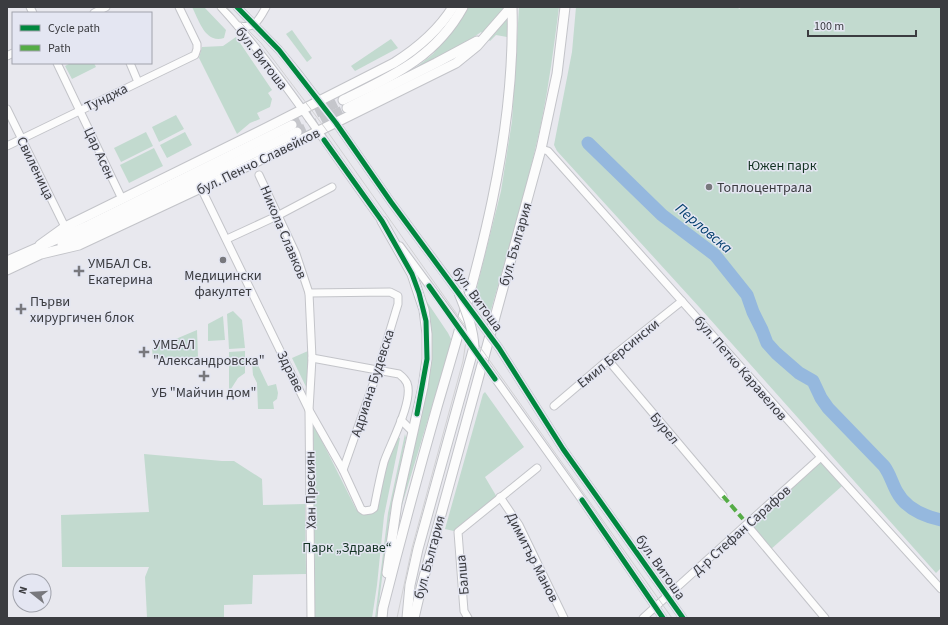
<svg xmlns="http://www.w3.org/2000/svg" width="948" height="625" font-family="'Source Sans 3',sans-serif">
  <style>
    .green { fill: #c2dacf }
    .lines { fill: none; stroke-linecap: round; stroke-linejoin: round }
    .river { stroke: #95b8de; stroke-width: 13 }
    .major-tunnel { stroke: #c5c6cb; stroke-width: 9; stroke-dasharray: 9 4.5; stroke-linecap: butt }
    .minor-casing { stroke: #c3c4c9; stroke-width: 9 }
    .major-casing { stroke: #c3c4c9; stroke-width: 11 }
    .minor { stroke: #fcfcfc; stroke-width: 7 }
    .major { stroke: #fcfcfc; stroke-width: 9 }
    .tram { stroke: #d2d2d4; stroke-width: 1 }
    .minor-bridge-casing { stroke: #c3c4c9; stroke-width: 9; stroke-linecap: butt }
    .major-bridge-casing { stroke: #c3c4c9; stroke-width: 11; stroke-linecap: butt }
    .minor-bridge { stroke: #fcfcfc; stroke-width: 7 }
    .major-bridge { stroke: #fcfcfc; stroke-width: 9 }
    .quiet { stroke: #55ac46; stroke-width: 4; stroke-dasharray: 8 4; stroke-linecap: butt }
    .cycleway-casing { stroke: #e4e6f2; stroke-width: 8 }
    .cycleway { stroke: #00873e; stroke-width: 5 }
    .poi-dot { fill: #78787d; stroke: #e4e6f2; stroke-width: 1.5 }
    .labels { text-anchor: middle; stroke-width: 3; stroke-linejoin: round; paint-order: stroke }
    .street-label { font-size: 14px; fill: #3b3c40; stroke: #e4e6f2 }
    .park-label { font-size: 14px; fill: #123222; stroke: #e4e6f2 }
    .poi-label { font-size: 14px; fill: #3b3c40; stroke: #e4e6f2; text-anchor: start }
    .water-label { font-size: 15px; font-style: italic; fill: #023e6d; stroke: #e4e6f2 }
  </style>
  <rect width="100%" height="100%" fill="#e8e8ee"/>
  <g class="green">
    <path d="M192,7h12l22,23 -2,8c-19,6 -25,-18 -32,-31z"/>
    <polygon points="469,7 507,7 507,37 496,35 490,41 481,32 461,46 409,73 433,54 450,33"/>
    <path d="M519,7h40c-5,39 -10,78 -18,117 -14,65 -34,129 -52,193l-15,-18 27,-108 11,-70z"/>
    <polygon points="576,7 738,7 739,9 742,7 941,7 941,568 936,573 700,308 557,151 554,145 572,52"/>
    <polygon points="292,30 312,58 307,62 286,34"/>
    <polygon points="236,37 272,90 268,93 272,99 270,107 257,113 260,119 250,123 237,134 199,58 202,47 223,46"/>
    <polygon points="391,39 398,48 355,71 351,66"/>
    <polygon points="71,63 94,63 96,67 72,79 65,66"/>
    <polygon points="176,115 184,129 159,142 152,127"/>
    <polygon points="146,132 153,146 121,162 114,148"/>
    <polygon points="185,132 192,145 167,158 160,145"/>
    <polygon points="154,148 163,166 129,183 120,165"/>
    <polygon points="423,296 448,333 451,339 449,350 402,505 401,506 428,377"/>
    <polygon points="233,311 242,320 245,348 229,349 227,314"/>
    <polygon points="223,316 225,340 208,341 208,324"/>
    <polygon points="197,330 198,357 153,358 152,349"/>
    <polygon points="245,351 245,373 238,378 229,392 229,352"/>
    <polygon points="308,351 309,393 292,358"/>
    <polygon points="252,363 258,365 268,386 276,384 278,393 277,399 273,402 274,409 258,409 257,383 253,375"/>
    <polygon points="485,392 524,447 485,477 498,499 458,532 445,529 483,394"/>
    <polygon points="313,423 356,509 367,515 376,511 384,474 397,437 400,438 384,516 377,585 372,618 315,618"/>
    <polygon points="405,434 406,438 390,514 377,618 375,618 388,513"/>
    <polygon points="144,454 222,461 234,461 262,479 263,505 305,504 306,574 253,575 252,604 224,605 224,618 147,618 145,577 149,567 62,567 61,515 149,512"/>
    <polygon points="821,461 842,486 770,550 748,525"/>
  </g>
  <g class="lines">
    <path class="river" d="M588,143l74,72 53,40 32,40 6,17 9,18 5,13 9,10 23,20 14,8 8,17 7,10 56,58c6,8 8,17 13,26 9,17 26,24 44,28"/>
    <g class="major-tunnel">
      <polyline points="292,125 343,100"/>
      <polyline points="297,132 347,108"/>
    </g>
    <g class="minor-casing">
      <g id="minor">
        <polyline points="30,7 33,13"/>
        <path d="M221,7c61,67 110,145 163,217"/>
        <polyline points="237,7 279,50 297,72 336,123 391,202 449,280"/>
        <polyline points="94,13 106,7"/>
        <path d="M238,26c17,3 21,-6 28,-19"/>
        <polyline points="7,56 13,53"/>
        <polyline points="57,63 122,199"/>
        <polyline points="130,63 138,82"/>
        <polyline points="7,109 65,227"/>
        <polyline points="7,146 195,55 197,49 197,44 179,7"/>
        <polyline points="541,149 548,151 821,457 941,589"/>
        <polyline points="259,175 296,254 309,293 312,358 309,410 311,618"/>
        <path d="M201,188l108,222 34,60 18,39 3,2 7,-1 3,-2c3,-15 6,-31 10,-46 6,-18 30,-61 23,-79 -2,-4 -4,-6 -8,-9l-87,-16"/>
        <polyline points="227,239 279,215 332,187"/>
        <polyline points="400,246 442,303"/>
        <polyline points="309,293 390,292 398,296 398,304 378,370 343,470"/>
        <polyline points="499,348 563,449 683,618"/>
        <polyline points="608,360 723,496"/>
        <polyline points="489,370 582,500 663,618"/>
        <polyline points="554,406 608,360 682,301"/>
        <polyline points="401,420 413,432"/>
        <polyline points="500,497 519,525 564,618"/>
        <polyline points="747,525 825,618"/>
        <polyline points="468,618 464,611 458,532 537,468"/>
        <polyline points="643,618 821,457"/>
      </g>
    </g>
    <g class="major-casing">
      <g id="major">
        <path d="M343,100c49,-24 92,-42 120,-93"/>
        <polyline points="347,108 436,63 477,41"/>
        <polyline points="382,221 412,274 424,310 427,334 427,359 423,387 397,503 387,573"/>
        <polyline points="62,244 92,232 297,132"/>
        <path d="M40,245l25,-18 203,-100 126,-64c24,-15 44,-32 59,-56"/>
        <polyline points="7,261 89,225 292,125"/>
        <polyline points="7,270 41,254 79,245 254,163 456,63 477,46 511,7"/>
        <path d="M382,618l1,-10c17,-67 35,-134 54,-201 38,-130 79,-262 75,-400"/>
        <polyline points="407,618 410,585 418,549 474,347"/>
        <polyline points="414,618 422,584 541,149 557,74 565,7"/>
      </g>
    </g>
    <use href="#minor" class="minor"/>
    <use href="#major" class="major"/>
    <g class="tram">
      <polyline points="225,7 261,43 325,128 672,618"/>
      <polyline points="397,618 412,548 463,361 466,341 464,328"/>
    </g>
    <g class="minor-bridge-casing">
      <g id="minor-bridge">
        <polyline points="449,280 499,348"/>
        <polyline points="442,303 474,347"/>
        <polyline points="482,360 489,370"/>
      </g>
    </g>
    <g class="major-bridge-casing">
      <path id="major-bridge" d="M459,293c7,18 14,34 15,54"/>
    </g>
    <use href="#minor-bridge" class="minor-bridge"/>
    <use href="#major-bridge" class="major-bridge"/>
    <polyline class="quiet" points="723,496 743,519"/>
    <g class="cycleway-casing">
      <g id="cycleway">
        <polyline points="237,7 279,50 336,123 391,202 499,348 563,449 683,618"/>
        <polyline points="324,140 382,221 412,274 419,293 426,321 427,359 417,414"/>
        <polyline points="429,286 495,379"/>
        <polyline points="582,500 663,618"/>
      </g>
    </g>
    <use href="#cycleway" class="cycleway"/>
  </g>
  <g class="poi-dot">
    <circle cx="709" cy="187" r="4"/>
    <circle cx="223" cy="260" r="4"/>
    <path d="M77 265h4v4h4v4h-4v4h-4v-4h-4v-4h4z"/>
    <path d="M19 303h4v4h4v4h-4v4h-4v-4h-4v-4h4z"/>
    <path d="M142 346h4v4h4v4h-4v4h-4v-4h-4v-4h4z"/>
    <path d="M202 370h4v4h4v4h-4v4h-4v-4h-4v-4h4z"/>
  </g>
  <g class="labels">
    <g class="street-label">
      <text transform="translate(262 58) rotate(52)" y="5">бул. Витоша</text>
      <text transform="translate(106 97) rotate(-26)" y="5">Тунджа</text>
      <text transform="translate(100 153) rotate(65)" y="5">Цар Асен</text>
      <text transform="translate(258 161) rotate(-26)" y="5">бул. Пенчо Славейков</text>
      <text transform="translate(36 168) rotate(64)" y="5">Свиленица</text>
      <text transform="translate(284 232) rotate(67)" y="5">Никола Славков</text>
      <text transform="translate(515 244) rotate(-74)" y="5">бул. България</text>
      <text transform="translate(478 299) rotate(54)" y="5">бул. Витоша</text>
      <text transform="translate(618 353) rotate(-39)" y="5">Емил Берсински</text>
      <text transform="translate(741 368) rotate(49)" y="5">бул. Петко Каравелов</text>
      <text transform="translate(291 371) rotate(64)" y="5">Здраве</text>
      <text transform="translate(372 383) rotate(-72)" y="5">Адриана Будевска</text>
      <text transform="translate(665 428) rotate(50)" y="5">Бурел</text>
      <text transform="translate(310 490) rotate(-91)" y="5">Хан Пресиян</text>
      <text transform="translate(741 530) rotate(-42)" y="5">Д-р Стефан Сарафов</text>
      <text transform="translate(429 557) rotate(-75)" y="5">бул. България</text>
      <text transform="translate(533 557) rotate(63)" y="5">Димитър Манов</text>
      <text transform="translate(661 567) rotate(55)" y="5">бул. Витоша</text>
      <text transform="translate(462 575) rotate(-95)" y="5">Балша</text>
    </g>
    <g class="park-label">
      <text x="782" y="170">Южен парк</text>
      <text x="347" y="552">Парк „Здраве“</text>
    </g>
    <g class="poi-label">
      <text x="717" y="192">Топлоцентрала</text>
      <text x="88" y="268">УМБАЛ Св.<tspan x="88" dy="16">Екатерина</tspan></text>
      <text x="223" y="280" text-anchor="middle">Медицински<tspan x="223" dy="16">факултет</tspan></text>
      <text x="30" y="306">Първи<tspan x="30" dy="16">хирургичен блок</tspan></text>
      <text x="153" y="349">УМБАЛ<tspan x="153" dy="16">"Александровска"</tspan></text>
      <text x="204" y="397" text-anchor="middle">УБ "Майчин дом"</text>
    </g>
    <g class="water-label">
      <text transform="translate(704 228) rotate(40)" y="5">Перловска</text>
    </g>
  </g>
  <rect width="948" height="625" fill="none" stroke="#3b3c40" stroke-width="16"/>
  <rect x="12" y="12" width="140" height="52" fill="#e4e6f2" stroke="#a0a2ab"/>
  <rect x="20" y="25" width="20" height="6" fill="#00873e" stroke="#a0a2ab"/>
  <text x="48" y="32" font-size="12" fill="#3b3c40">Cycle path</text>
  <rect x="20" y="45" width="20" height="6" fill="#55ac46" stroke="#a0a2ab"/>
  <text x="48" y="52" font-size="12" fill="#3b3c40">Path</text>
  <g transform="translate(32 593) rotate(287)"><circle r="19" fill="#e4e6f2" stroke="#a0a2ab"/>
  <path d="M0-3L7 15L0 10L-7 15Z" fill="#78787d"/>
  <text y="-6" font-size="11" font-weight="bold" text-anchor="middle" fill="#3b3c40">N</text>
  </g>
  <path d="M808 30v6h108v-6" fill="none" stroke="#3b3c40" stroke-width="2"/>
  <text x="814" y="30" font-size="12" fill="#3b3c40" stroke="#e4e6f2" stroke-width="3" paint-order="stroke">100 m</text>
</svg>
